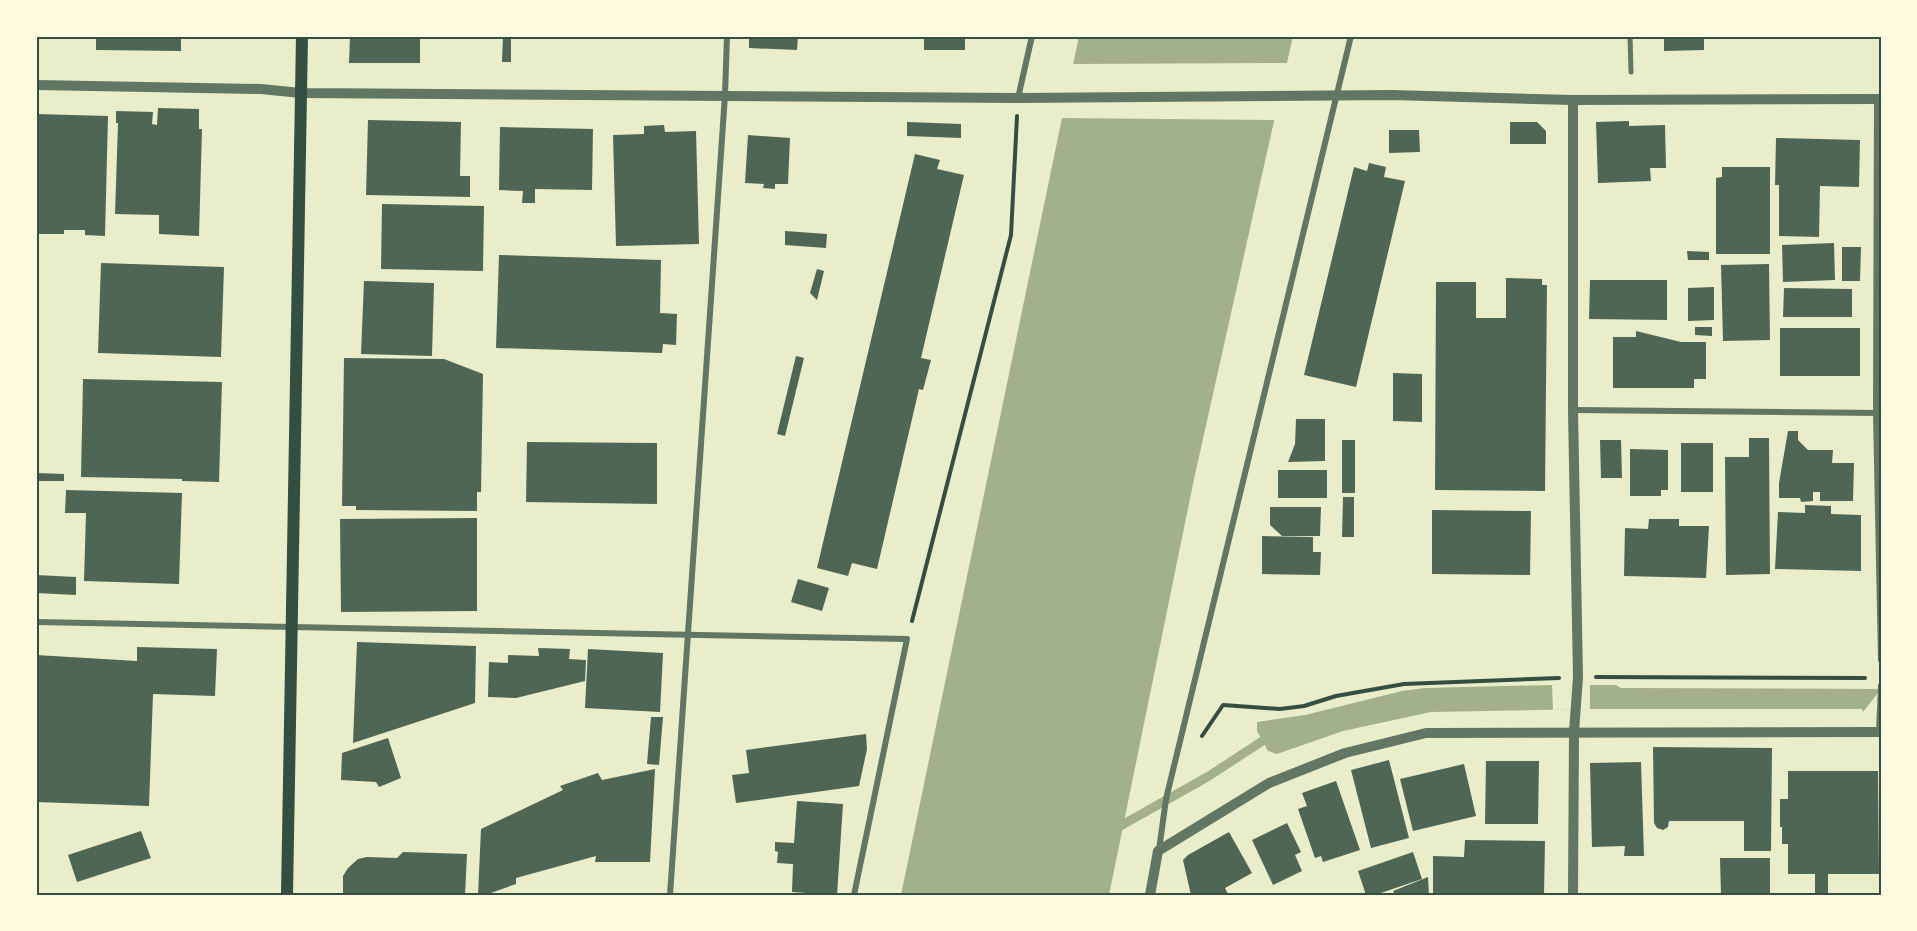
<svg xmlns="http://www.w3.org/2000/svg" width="1917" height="931" font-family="Roboto,sans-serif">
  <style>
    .water { fill: #a3b18a }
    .pier { fill: #e9edc9 }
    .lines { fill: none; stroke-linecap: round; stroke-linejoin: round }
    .stream { stroke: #a3b18a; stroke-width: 9 }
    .building { fill: #4f6655 }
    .path { stroke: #344e41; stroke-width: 4 }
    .pedestrian { stroke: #617663; stroke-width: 5 }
    .minor { stroke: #617663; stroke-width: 6 }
    .tertiary { stroke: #617663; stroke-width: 10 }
    .secondary { stroke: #344e41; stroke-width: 12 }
    .neatline { fill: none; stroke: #344e41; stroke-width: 2 }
  </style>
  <rect width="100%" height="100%" fill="#e9edc9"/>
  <g class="water">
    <polygon points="1079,36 1293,36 1194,479 1109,895 901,895"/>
    <polygon points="1552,685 1616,685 1621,688 1881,689 1863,712 1862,709 1590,709 1431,712 1343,731 1277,754 1268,751 1257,731 1257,722 1305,715 1402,691 1425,688"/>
  </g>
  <g class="pier">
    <polygon points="1290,63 1277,120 1058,118 1069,64"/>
    <polygon points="1552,685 1590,685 1590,709 1553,710"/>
  </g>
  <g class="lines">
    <polyline class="stream" points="1115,829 1209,776 1264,740 1274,737"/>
  </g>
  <g class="building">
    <polygon points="96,36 181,36 181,51 96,50"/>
    <polygon points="350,36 420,36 420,63 349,63"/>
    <polygon points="503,36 511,36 511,62 502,62"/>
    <polygon points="749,36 798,36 797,50 749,48"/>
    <rect x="924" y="36" width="41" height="14"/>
    <polygon points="1664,36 1704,36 1704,50 1664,51"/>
    <polygon points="158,108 199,109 199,129 202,129 199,236 159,234 159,215 115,214 118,123 116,123 116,111 153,112 152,124 157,125"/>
    <polygon points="36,114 108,116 105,236 85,235 85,230 64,230 64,234 36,234"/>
    <polygon points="368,120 461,122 460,176 470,176 470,197 366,195"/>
    <polygon points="1629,121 1629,126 1665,125 1666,168 1650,168 1651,181 1598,183 1596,122"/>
    <polygon points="907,122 961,124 961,138 907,136"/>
    <polygon points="1510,122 1537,122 1546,131 1546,144 1510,144"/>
    <polygon points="664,125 665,132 696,131 699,244 616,246 613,135 644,134 644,126"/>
    <polygon points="500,127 593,129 592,190 535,189 535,203 522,203 523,191 499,190"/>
    <polygon points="1389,130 1419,130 1420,152 1389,153"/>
    <polygon points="748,135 790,138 788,184 775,184 775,189 763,188 764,184 745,183"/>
    <polygon points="1776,138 1860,140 1859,187 1820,186 1819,237 1779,236 1779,185 1775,185"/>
    <polygon points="915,154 940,160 937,169 964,175 921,358 931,360 923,390 919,389 877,569 852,563 848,576 817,568"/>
    <polygon points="1369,163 1386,167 1384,177 1405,181 1356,387 1304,375 1354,167 1367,171"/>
    <polygon points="1722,167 1770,167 1770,254 1716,254 1716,178 1722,177"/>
    <polygon points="382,204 484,206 483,271 381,269"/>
    <polygon points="785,231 827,234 826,248 785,245"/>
    <polygon points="1834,243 1835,280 1783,282 1782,245"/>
    <polygon points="1842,247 1861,247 1860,281 1842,281"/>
    <polygon points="1687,251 1709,252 1709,260 1688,260"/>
    <polygon points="499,255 661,260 660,313 677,314 676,345 663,344 662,353 496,348"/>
    <polygon points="101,263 224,267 221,357 98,353"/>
    <polygon points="1769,264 1770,340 1723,341 1721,265"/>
    <polygon points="817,269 824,271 817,300 810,293"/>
    <polygon points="1506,278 1542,279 1542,285 1547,285 1545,491 1435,490 1436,282 1476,282 1476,318 1506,318"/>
    <polygon points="1590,280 1667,280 1667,320 1589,319"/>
    <polygon points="364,281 434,283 432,356 361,354"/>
    <polygon points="1714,287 1714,320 1688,321 1688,288"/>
    <polygon points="1784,288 1852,289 1852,317 1783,317"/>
    <polygon points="1695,327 1712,327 1712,336 1695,335"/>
    <rect x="1780" y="328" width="80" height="48"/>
    <polygon points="1636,331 1681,342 1706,342 1706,379 1694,379 1694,388 1613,388 1613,337 1636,337"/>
    <polygon points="796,356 804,358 785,436 777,434"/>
    <polygon points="344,358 444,359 483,374 481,492 477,492 477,511 356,510 356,506 342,506"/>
    <polygon points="1393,373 1422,374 1422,422 1393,421"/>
    <polygon points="83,379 222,382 219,482 182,481 182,479 81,477"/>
    <polygon points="1296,419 1325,419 1325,461 1288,462 1295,444"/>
    <polygon points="1788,431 1798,431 1798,440 1808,450 1833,450 1832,463 1854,463 1853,501 1820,501 1820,492 1813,492 1813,501 1801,502 1800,498 1779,498 1779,483"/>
    <polygon points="1749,438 1769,438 1770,574 1726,575 1725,457 1749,457"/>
    <rect x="1342" y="440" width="13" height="53"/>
    <polygon points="1600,440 1621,440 1622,478 1601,478"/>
    <polygon points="527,442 657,443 657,504 526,502"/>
    <rect x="1681" y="443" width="32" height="49"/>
    <polygon points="1630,449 1668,450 1668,490 1661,490 1661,496 1630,496"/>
    <rect x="1278" y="470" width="49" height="28"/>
    <polygon points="36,473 64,474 64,481 36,481"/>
    <polygon points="66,490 182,493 179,584 84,581 86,513 65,513"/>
    <polygon points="1343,497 1354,497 1354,537 1342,537"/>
    <polygon points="1805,505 1831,506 1831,514 1861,515 1861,571 1775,569 1778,512 1805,513"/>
    <polygon points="1270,507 1321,507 1320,536 1282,536 1270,525"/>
    <polygon points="1432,510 1531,511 1530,575 1432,574"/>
    <polygon points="477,518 477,611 341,612 340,519"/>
    <polygon points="1649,519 1679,519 1679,526 1709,526 1706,578 1624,576 1625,528 1648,529"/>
    <polygon points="1262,536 1313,537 1313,552 1321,552 1320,575 1262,574"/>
    <polygon points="36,575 76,577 76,595 36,593"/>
    <polygon points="798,579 829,588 822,611 791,602"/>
    <polygon points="357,642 476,646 475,703 353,743"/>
    <polygon points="137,647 217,649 215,696 153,694 149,806 36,802 36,655 137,661"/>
    <polygon points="538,648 570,649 569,659 586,660 585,681 516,698 488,697 489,662 508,663 508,655 539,656"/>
    <polygon points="588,649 663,653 660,712 585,708"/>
    <polygon points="651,717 663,717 659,765 647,764"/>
    <polygon points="866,734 867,749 859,786 736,803 732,775 749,773 746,750"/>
    <polygon points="388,738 401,778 379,787 376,782 341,780 342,753"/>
    <polygon points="1653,747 1772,748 1771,851 1744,851 1744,821 1669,821 1668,827 1663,830 1657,828 1654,823"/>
    <polygon points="1389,760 1409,838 1371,848 1351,770"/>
    <polygon points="1486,761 1539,761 1538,824 1485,824"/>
    <polygon points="1641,762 1644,856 1624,856 1625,846 1592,847 1590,763"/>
    <polygon points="1464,764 1476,816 1413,831 1400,779"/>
    <polygon points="655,769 650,862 595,862 596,856 516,878 516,884 485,895 478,895 481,829 563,790 560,786 598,773 602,780"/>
    <polygon points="1788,771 1878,771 1879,874 1828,874 1828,895 1815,895 1815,874 1788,874 1788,844 1782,844 1782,827 1780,827 1780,799 1788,799"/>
    <polygon points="1336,781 1360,850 1323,862 1321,856 1315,858 1298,809 1307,806 1302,793"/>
    <polygon points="797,801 843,804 837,895 792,892 793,864 777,863 778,852 775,851 775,842 794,843"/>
    <polygon points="1287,823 1301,852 1295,855 1302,871 1273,885 1252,840"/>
    <polygon points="141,831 151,858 77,882 68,855"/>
    <polygon points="1229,832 1252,873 1225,888 1228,894 1225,895 1191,895 1183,860 1188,855"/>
    <polygon points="1465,840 1545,841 1544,895 1433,895 1433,856 1464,857"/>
    <polygon points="403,852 467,854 465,895 343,895 343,876 348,868 358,859 367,857 397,858"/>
    <polygon points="1413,852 1422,879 1375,895 1366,895 1358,871"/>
    <polygon points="1720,858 1770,858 1770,895 1721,895"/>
    <polygon points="1428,877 1429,895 1395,895 1393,891"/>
  </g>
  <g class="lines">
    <g class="path">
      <polyline points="912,621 1011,235 1017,116"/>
      <polyline points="1596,677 1865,678"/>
      <polyline points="1202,736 1223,705 1280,709 1304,706 1336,696 1404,684 1559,678"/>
    </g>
    <polyline class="pedestrian" points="1630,36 1631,72"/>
    <g class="minor">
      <polyline points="1018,98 1032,36"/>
      <polyline points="1877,99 1876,413 1881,660"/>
      <polyline points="1573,410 1881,413"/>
      <polyline points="36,622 907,639 854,895"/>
      <polyline points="1879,732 1881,686"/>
      <polyline points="1159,850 1166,799 1351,36"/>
      <polyline points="670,895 725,95 727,36"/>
    </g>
    <g class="tertiary">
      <polyline points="36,85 261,89 301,93 1018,98 1392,95 1573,100 1881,99"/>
      <polyline points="1573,100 1573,410 1578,677 1574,732 1573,895"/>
      <polyline points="1150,895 1158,851 1269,783 1345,753 1426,733 1881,732"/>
    </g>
    <polyline class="secondary" points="287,895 302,36"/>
  </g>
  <rect width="1917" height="931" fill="none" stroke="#fefae0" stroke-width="75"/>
  <rect x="38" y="38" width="1842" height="856" class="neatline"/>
</svg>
